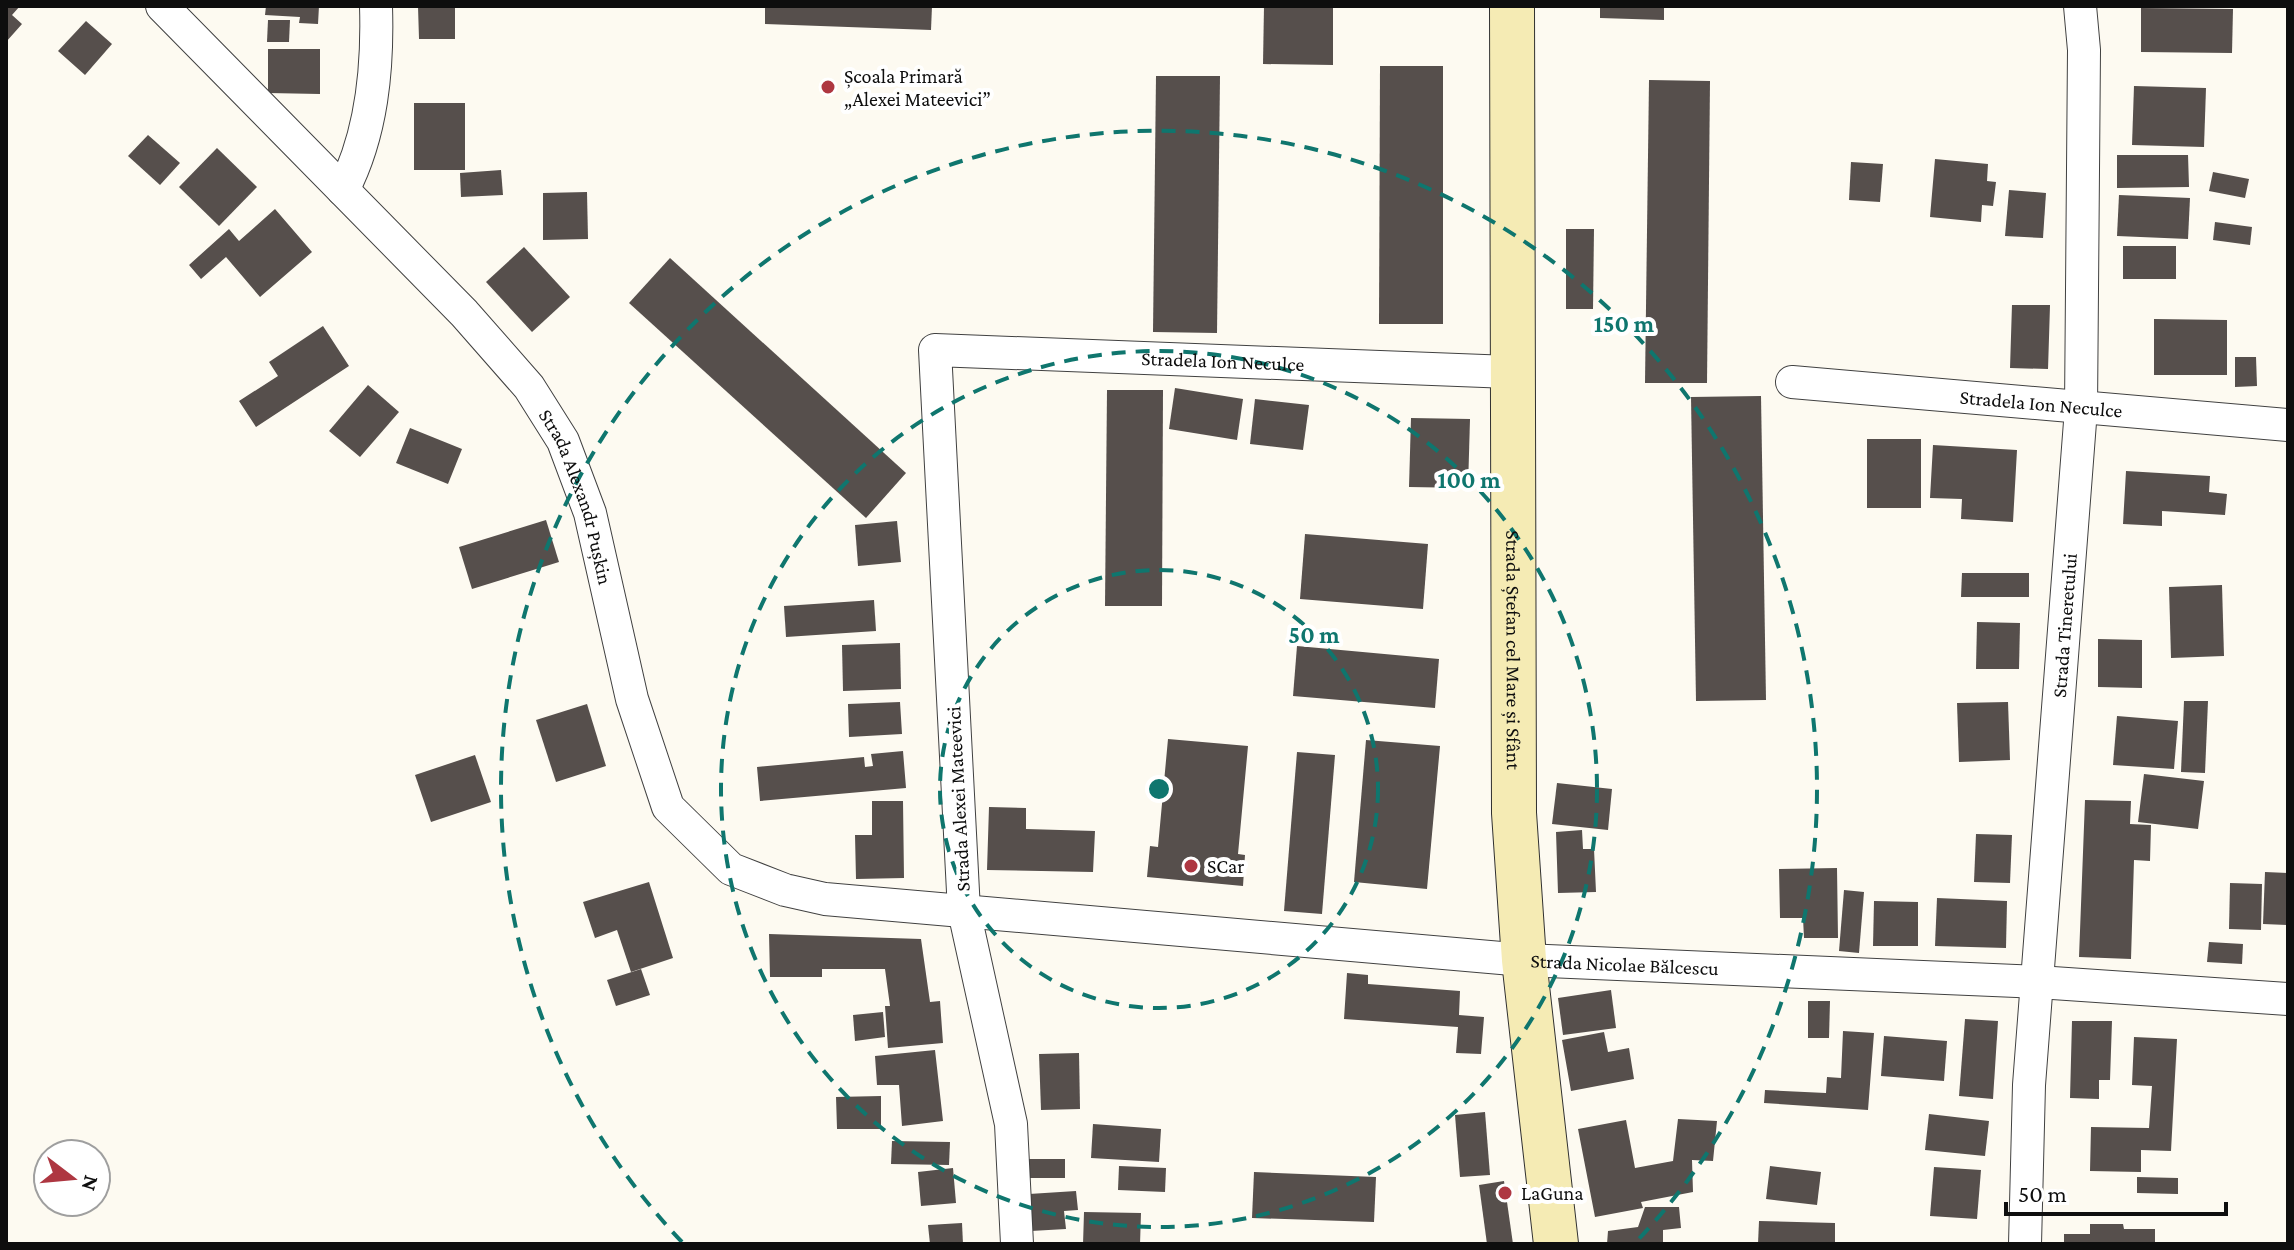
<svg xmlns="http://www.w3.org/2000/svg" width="2294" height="1250" font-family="'Crimson Pro',serif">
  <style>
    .building { fill: #564f4c }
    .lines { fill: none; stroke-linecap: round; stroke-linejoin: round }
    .street-casing { stroke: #414141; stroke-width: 34 }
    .secondary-casing { stroke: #303030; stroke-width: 46 }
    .street { stroke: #fff; stroke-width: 32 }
    .secondary { stroke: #f5ebb4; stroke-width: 44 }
    .ring { fill: none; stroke: #0f766e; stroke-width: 4; stroke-dasharray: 14 10 }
    .poi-dot { fill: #ae3741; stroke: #fff; stroke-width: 3 }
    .labels { text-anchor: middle; stroke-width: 8; stroke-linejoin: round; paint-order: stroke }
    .poi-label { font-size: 20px; fill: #0e0e0e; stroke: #fff; text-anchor: start }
    .street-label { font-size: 20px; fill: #0e0e0e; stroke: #fff }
    .centre { fill: #0f766e; stroke: #fff; stroke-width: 4 }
    .ring-label { font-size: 24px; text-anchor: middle; font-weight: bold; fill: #0f766e; stroke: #fff; stroke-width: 8; stroke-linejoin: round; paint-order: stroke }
  </style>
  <rect width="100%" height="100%" fill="#fdfaf1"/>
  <g class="building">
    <polygon points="6,6 20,6 12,15 22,24 6,42"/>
    <polygon points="266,6 319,6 318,24 299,23 300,17 265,15"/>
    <polygon points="418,6 455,6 455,39 419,39"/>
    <polygon points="765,6 932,6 931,30 765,24"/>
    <polygon points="1264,6 1333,6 1333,65 1263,64"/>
    <polygon points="1600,6 1664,6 1664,20 1600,18"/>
    <polygon points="2141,8 2233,9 2232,53 2141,52"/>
    <polygon points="268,20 290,20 289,42 267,42"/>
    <polygon points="86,21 112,44 85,75 58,51"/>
    <polygon points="268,49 320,49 320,94 268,93"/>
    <polygon points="1380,66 1443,66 1443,324 1379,324"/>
    <polygon points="1156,76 1220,76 1217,333 1153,332"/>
    <polygon points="1649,80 1710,81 1707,383 1645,383"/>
    <polygon points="2134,86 2206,88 2204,147 2132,145"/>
    <rect x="414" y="103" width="51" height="67"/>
    <polygon points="148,135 180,163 160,185 128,156"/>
    <polygon points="217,148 257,187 219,226 179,187"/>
    <polygon points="2117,155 2188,155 2189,187 2117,188"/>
    <polygon points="1935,159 1988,164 1987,181 1996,182 1993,206 1982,205 1981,222 1930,217"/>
    <polygon points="1851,162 1883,164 1880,202 1849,200"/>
    <polygon points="501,170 503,195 461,197 460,173"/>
    <polygon points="2213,172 2249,179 2245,198 2209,191"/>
    <polygon points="2009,190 2046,193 2043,238 2005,236"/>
    <polygon points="587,192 588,239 543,240 543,193"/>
    <polygon points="2119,195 2190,198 2188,239 2117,236"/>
    <polygon points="275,209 312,252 260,297 226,257 201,279 189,265 229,229 239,241"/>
    <polygon points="2215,222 2252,227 2250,245 2213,240"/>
    <polygon points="1566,229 1594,229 1593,309 1566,309"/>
    <rect x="2123" y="246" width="53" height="33"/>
    <polygon points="524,247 570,297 532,332 486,282"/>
    <polygon points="670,258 906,473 866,518 629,303"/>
    <polygon points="2012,305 2050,305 2048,369 2010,368"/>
    <polygon points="2154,319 2227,320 2227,375 2154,375"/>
    <polygon points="323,326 349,366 256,427 239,401 278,376 269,362"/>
    <polygon points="2235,357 2256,357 2257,386 2235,387"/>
    <polygon points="368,385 399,412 360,457 329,431"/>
    <polygon points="1175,388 1243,399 1237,440 1169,429"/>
    <polygon points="1107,390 1163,390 1162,606 1105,606"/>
    <polygon points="1761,396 1766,700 1696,701 1691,397"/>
    <polygon points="1255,399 1309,405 1303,450 1250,444"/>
    <polygon points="1411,418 1470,419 1468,488 1409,487"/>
    <polygon points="410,428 462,449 448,484 396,463"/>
    <rect x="1867" y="439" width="54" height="69"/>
    <polygon points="1933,445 2017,450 2013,522 1961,519 1962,499 1930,498"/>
    <polygon points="2126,471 2210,476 2209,492 2227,494 2225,515 2162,511 2162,526 2123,524"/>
    <polygon points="546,520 559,562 472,589 459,547"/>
    <polygon points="897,521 901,562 858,566 855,525"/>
    <polygon points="1305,534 1428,544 1423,609 1300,599"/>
    <polygon points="1962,573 2029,573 2029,597 1961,597"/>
    <polygon points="2222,585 2224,656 2171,658 2169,587"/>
    <polygon points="874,600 876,631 786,637 784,606"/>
    <polygon points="1977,622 2020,623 2019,669 1976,669"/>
    <polygon points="2098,639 2142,640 2142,688 2098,687"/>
    <polygon points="900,643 901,689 843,691 842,645"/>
    <polygon points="1297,646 1439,659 1435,708 1293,696"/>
    <polygon points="2184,701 2208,701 2205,773 2181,772"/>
    <polygon points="900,702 902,734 849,737 848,704"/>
    <polygon points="2008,702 2010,760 1959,762 1957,703"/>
    <polygon points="587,704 606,766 556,782 536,720"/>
    <polygon points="2117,716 2178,721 2174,769 2113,765"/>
    <polygon points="1168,739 1248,746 1238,854 1245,855 1243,886 1147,877 1150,846 1158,847"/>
    <polygon points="1366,740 1440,746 1427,889 1354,882"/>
    <polygon points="903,751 906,788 760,801 757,767 864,757 865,767 873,766 871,754"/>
    <polygon points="1297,752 1335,755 1322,914 1284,911"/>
    <polygon points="475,755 491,802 431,822 415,775"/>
    <polygon points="2144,774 2204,781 2198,829 2138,822"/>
    <polygon points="1557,783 1612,789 1608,830 1552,824"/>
    <polygon points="2085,800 2131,801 2130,824 2151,825 2150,861 2134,860 2131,959 2079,957"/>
    <polygon points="872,801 903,801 904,878 856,879 855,835 872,835"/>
    <polygon points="989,807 1026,808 1026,829 1095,831 1093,872 987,870"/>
    <polygon points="1582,830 1583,849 1594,849 1596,892 1558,893 1556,832"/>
    <polygon points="1976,834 2012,835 2010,883 1974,882"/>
    <polygon points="1837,868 1838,938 1804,938 1803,918 1780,918 1779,869"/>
    <polygon points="2265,872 2288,873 2287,925 2263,924"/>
    <polygon points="649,882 673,958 631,972 617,930 595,938 583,902"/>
    <polygon points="2230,883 2262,884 2261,930 2229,929"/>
    <polygon points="1844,890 1864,892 1859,953 1839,951"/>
    <polygon points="1937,898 2007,901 2006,948 1935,946"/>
    <polygon points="1874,901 1918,902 1918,946 1873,946"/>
    <polygon points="769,934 921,939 930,1002 940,1001 943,1043 888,1048 885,1006 890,1006 885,969 822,969 822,977 770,977"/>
    <polygon points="2209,942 2243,944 2242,964 2207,962"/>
    <polygon points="641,969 650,995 616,1006 607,980"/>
    <polygon points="1347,973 1368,975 1368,984 1460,991 1459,1015 1484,1017 1481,1054 1456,1053 1458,1027 1344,1019"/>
    <polygon points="1611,990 1616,1028 1563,1035 1558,998"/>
    <polygon points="1808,1001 1830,1001 1829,1038 1808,1038"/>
    <polygon points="883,1012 885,1037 855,1041 853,1015"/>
    <polygon points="1965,1019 1998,1021 1993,1099 1959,1096"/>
    <polygon points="2072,1021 2112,1021 2110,1080 2099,1080 2099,1099 2070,1098"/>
    <polygon points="1843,1031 1874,1033 1868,1110 1764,1103 1765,1090 1826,1093 1827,1077 1841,1078"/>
    <polygon points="1604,1032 1608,1052 1629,1048 1634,1079 1571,1091 1562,1040"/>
    <polygon points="1884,1036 1947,1041 1944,1081 1881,1076"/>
    <polygon points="2134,1037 2177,1039 2171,1151 2141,1150 2141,1172 2090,1171 2091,1127 2149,1128 2152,1086 2132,1085"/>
    <polygon points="935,1050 943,1121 902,1126 899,1085 877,1085 875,1056"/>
    <polygon points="1079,1053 1080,1109 1041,1110 1039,1054"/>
    <polygon points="881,1096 881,1129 837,1129 836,1097"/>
    <polygon points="1485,1112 1490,1175 1460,1177 1455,1115"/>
    <polygon points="1929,1114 1989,1121 1985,1156 1925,1150"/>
    <polygon points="1678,1119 1717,1121 1713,1161 1692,1160 1693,1192 1641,1202 1643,1208 1595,1217 1578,1129 1626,1120 1635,1168 1673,1161"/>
    <polygon points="1093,1124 1161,1129 1159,1162 1091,1158"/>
    <polygon points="892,1141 950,1142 949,1165 891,1164"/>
    <rect x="1028" y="1159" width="37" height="19"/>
    <polygon points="1119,1166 1166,1168 1165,1192 1118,1190"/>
    <polygon points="1770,1166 1821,1172 1817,1205 1766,1199"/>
    <polygon points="1934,1167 1981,1170 1977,1219 1930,1216"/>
    <polygon points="953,1168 956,1203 921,1206 918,1172"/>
    <polygon points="1254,1172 1376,1177 1374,1222 1252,1218"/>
    <polygon points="2137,1177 2178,1178 2178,1194 2137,1193"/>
    <polygon points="1504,1181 1513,1244 1487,1244 1479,1185"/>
    <polygon points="1076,1191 1078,1210 1064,1211 1066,1229 1031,1231 1029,1194"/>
    <polygon points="1645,1207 1679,1207 1681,1228 1663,1230 1663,1244 1607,1244 1608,1231 1638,1227"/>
    <polygon points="1084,1212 1141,1213 1140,1244 1083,1244"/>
    <polygon points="1759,1221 1835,1223 1835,1244 1758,1244"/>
    <polygon points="962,1223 963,1244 930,1244 928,1225"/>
    <polygon points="2090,1224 2123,1224 2124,1229 2155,1229 2155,1244 2064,1244 2064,1234 2090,1234"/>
  </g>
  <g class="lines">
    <g class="street-casing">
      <g id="street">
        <path id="s1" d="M162,6l302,307 65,74 34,54 27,72 42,186 36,108 63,62 54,21 40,9 699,61 514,22 250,17"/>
        <path d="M343,190c29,-56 35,-121 33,-184"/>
        <path id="s2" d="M1792,382l496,43"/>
        <path id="s3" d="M1017,1244l-6,-120 -47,-213 -29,-561 575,22"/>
        <path id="s4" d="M2025,1244l4,-159 52,-676 3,-359 -4,-44"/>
      </g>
    </g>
    <g class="secondary-casing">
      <g id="secondary">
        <path id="s5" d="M1512,6l2,807 10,147 32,284"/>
      </g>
    </g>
    <use href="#street" class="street"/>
    <use href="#secondary" class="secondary"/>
  </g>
  <g class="ring">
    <circle cx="1159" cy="789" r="219"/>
    <circle cx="1159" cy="789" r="438"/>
    <path d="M682 1242A658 658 0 1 1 1636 1242"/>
  </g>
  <g class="poi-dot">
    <circle cx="828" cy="87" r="8"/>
    <circle cx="1191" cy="866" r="8"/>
    <circle cx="1505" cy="1193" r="8"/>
  </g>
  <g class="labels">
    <g class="poi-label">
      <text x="844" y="83">Școala Primară<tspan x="844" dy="23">„Alexei Mateevici”</tspan></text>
      <text x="1207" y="873">SCar</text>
      <text x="1521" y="1200">LaGuna</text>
    </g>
    <g class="street-label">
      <text dy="7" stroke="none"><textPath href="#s3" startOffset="1188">Stradela Ion Neculce</textPath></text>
      <text dy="7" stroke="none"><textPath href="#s2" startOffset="250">Stradela Ion Neculce</textPath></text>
      <text dy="7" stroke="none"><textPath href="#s1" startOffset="650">Strada Alexandr Pușkin</textPath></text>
      <text dy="7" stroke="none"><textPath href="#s4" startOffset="620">Strada Tineretului</textPath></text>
      <text dy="7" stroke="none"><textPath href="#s5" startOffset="644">Strada Ștefan cel Mare și Sfânt</textPath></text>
      <text transform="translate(958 799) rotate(-93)" y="7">Strada Alexei Mateevici</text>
      <text dy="7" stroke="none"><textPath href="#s1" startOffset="1964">Strada Nicolae Bălcescu</textPath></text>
    </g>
  </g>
  <circle cx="1159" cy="789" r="12" class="centre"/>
  <g class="ring-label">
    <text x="1624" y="332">150 m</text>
    <text x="1469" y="488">100 m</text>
    <text x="1314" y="643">50 m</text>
  </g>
  <rect width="2294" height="1250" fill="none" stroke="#0e0e0e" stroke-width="16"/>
  <g transform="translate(72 1178) rotate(106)"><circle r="38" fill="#ffffff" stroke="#9f9f9f" stroke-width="2"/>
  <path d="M0-6L14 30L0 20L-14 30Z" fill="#ae3741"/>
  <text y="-12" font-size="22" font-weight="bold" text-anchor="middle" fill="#0e0e0e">N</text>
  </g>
  <path d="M2006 1202v12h220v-12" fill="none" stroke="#0e0e0e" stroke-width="4"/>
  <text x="2018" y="1202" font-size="24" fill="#0e0e0e" stroke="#ffffff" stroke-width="6" paint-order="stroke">50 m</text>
</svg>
